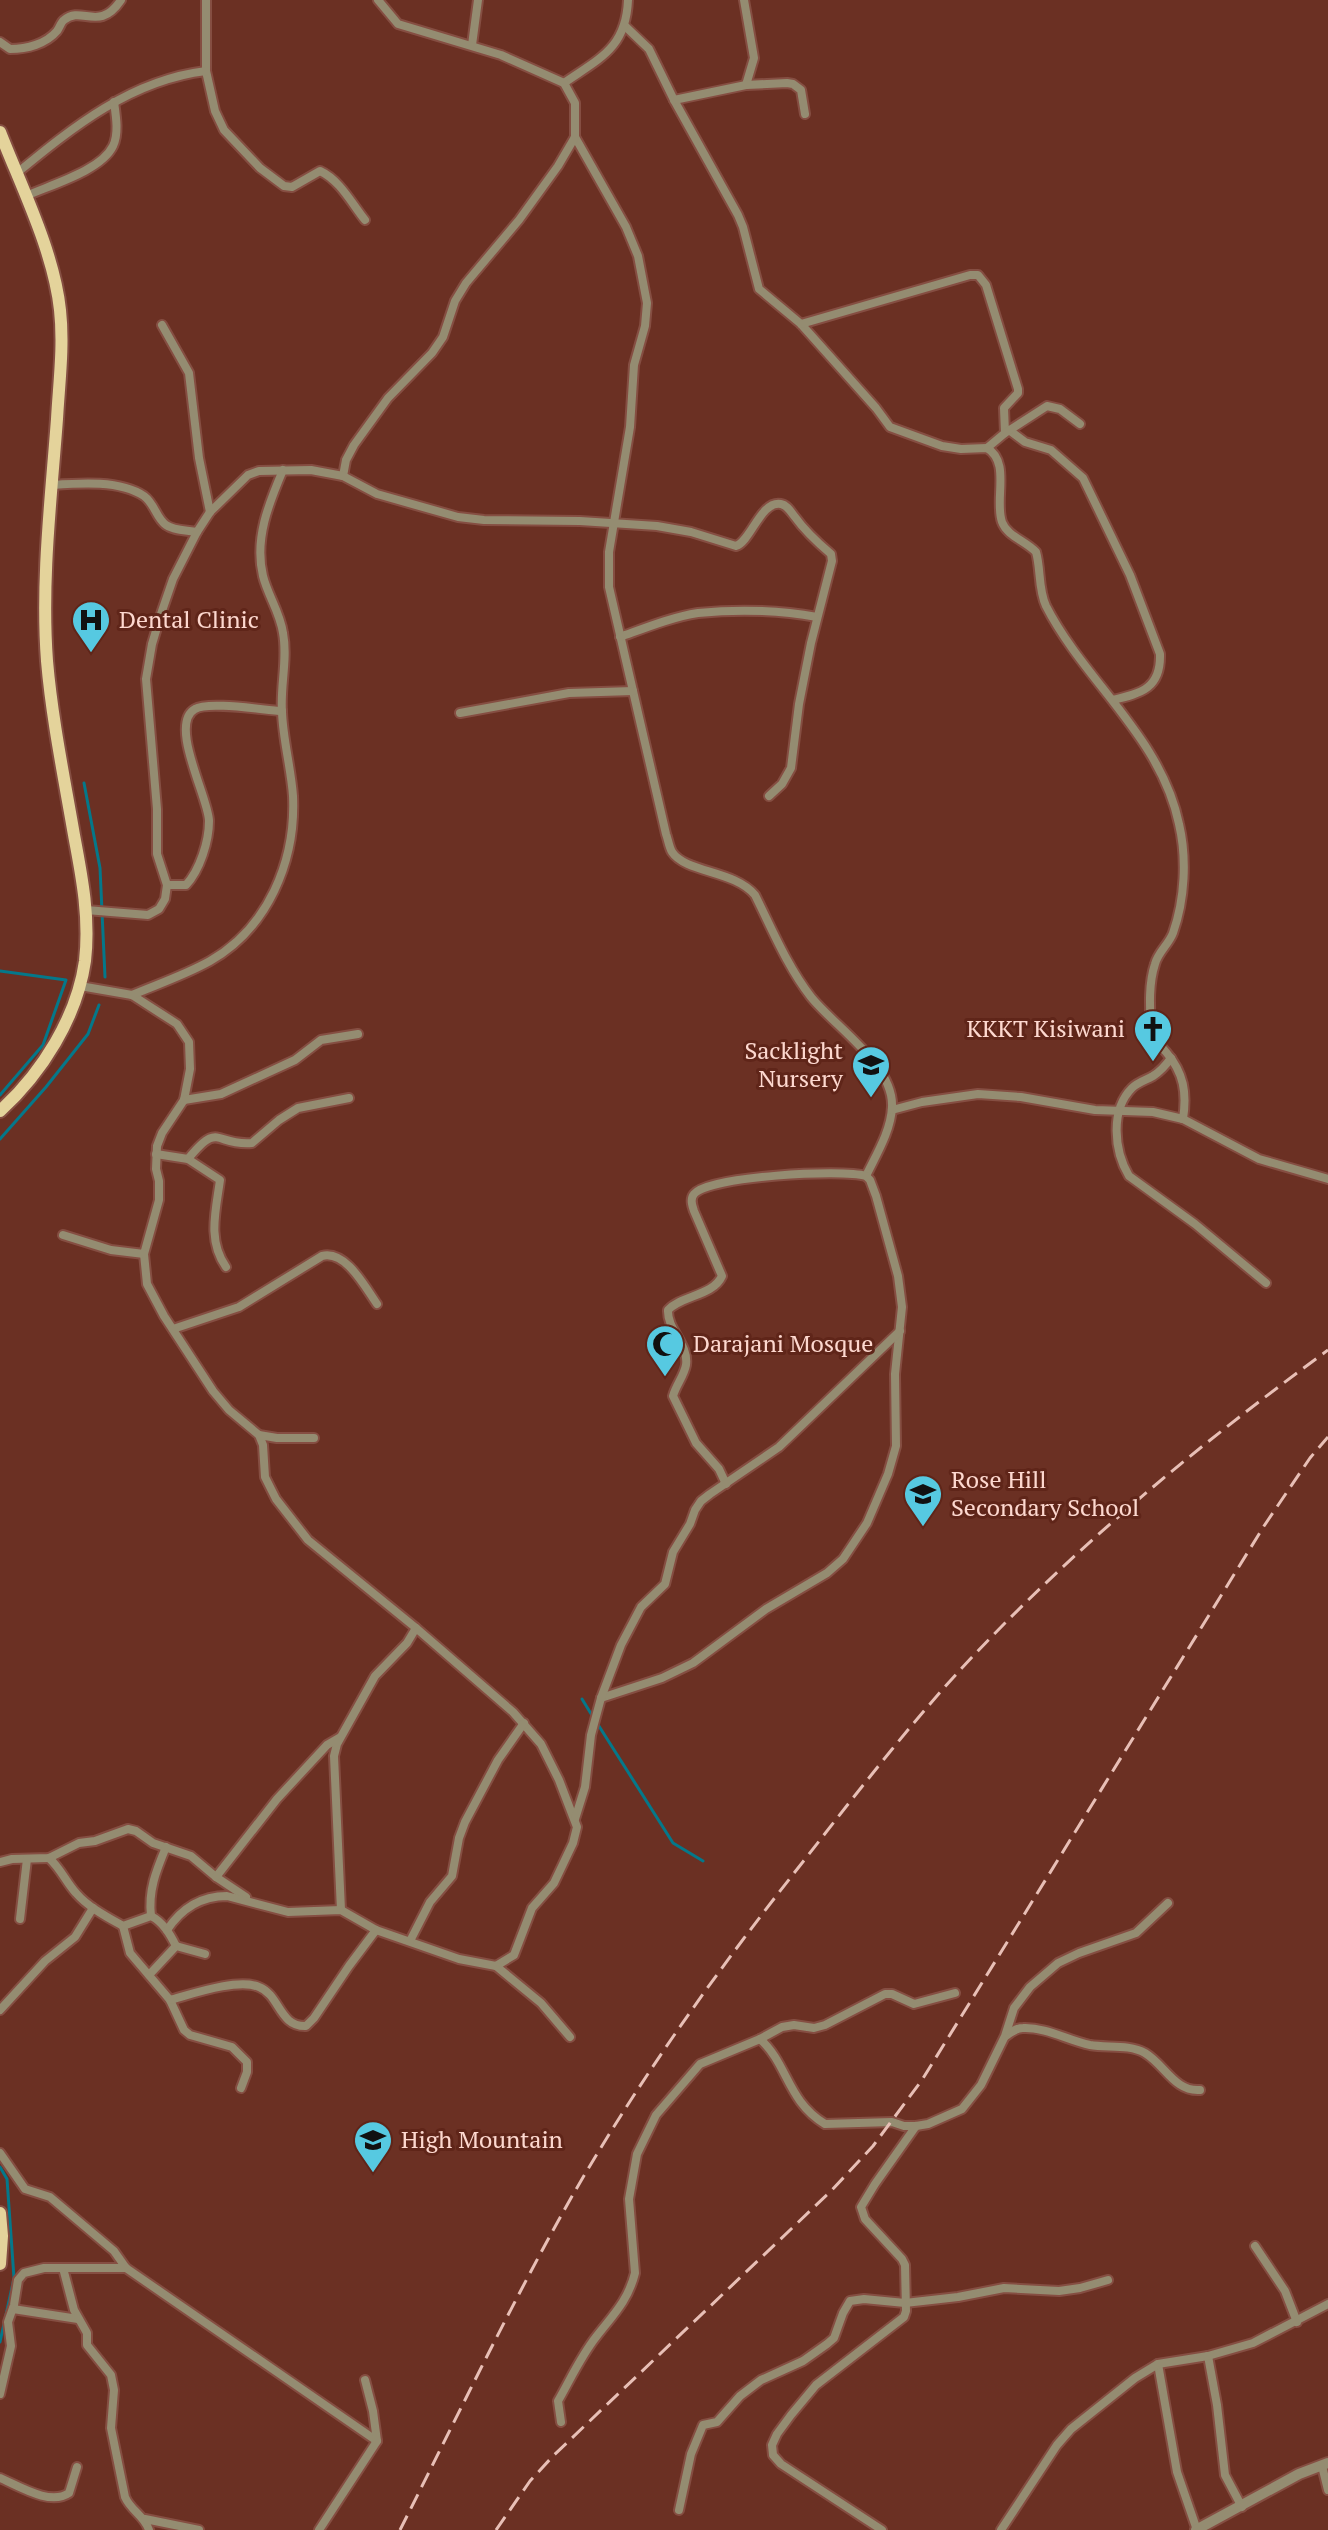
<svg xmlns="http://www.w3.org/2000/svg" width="1328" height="2530" font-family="'PT Serif',serif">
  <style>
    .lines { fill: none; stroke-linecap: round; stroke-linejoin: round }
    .stream { stroke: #04788a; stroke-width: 3 }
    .minor-casing { stroke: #854e42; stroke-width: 12 }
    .tertiary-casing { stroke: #854e42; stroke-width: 14 }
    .primary-casing { stroke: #854e42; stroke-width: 16 }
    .minor { stroke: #948c71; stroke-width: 8 }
    .tertiary { stroke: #948c71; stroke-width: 10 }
    .primary { stroke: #e4d39b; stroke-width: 12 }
    .rail { stroke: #e8bfb6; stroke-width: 3; stroke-dasharray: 16 8; stroke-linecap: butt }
    .labels { text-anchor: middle; stroke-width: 6; stroke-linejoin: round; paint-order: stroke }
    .poi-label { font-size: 24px; fill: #fdd8cf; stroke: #5f2519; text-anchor: start }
  </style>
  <rect width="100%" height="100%" fill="#6b3023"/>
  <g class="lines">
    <g class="stream">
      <polyline points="84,783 100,868 105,977"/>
      <polyline points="0,971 66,980 43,1045 0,1095"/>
      <polyline points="0,1139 46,1087 88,1034 99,1005"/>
      <polyline points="582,1699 593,1717"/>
      <polyline points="597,1723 673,1843 703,1861"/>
      <polyline points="0,2167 7,2179 14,2278 0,2342"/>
    </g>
    <g class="minor-casing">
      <g id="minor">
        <path d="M206,0v71l9,40 9,19 36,38 24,18 8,1 28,-16c20,9 32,33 45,49"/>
        <polyline points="744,0 754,58 746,85"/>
        <path d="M625,26l24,23 25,51 64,115 5,12 16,62 42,35 75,84 14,19 52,19 19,3 26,-1c24,14 7,52 15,74 5,14 24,19 34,30 5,17 2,37 10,54 39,76 115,131 133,218 8,34 6,75 -6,109 -4,11 -15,19 -18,31 -7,21 -5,46 -4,67 3,9 9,14 15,21 18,21 21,41 17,67"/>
        <path d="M0,42l10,7c17,0 36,-5 47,-18 3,-4 4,-9 7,-11 18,-15 35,13 57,-20"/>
        <polyline points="472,45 478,0"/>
        <path d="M564,83c36,-25 62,-35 64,-83"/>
        <polyline points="674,100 746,85 787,83 793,84 801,90 805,114"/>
        <path d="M575,137l51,90 12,29 9,47 -2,23 -11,39 -4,62 -21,125v35l57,247c2,5 3,13 6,18 14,21 62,18 83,43 17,34 32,71 56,102 24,30 83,68 81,110 -1,24 -16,48 -26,69"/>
        <path d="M17,173c56,-46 114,-93 189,-102"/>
        <path d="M26,196c24,-11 75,-25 87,-50 6,-12 3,-30 1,-44"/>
        <polyline points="801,324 970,275 978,275 986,285 1018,389 1018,393 1004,408 1005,433 987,448"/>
        <polyline points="162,325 189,373 199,458 210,512"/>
        <path d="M1009,430l16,12 26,8 32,28 47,97 30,79c1,34 -18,39 -47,46"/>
        <polyline points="1005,433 1047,406 1060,409 1080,424"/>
        <polyline points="343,476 346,460 354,445 388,398 432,353 443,337 455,301 466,283 519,220 558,166 575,137 575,103 564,83 501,55 398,24 378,0"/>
        <path d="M52,485c28,-2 68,-5 92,11 11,8 12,22 22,29 8,6 21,5 31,7l13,-20 38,-37 11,-4 52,-1 32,6 34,18 81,23 26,3 96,1 77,5 34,6 45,14c15,-5 25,-46 45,-42 6,1 10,8 14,13 10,14 23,26 36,37l1,7 -21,82 -12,61 -8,64 -9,16 -13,12"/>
        <path d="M620,637c25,-9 52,-20 78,-24 40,-4 80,-3 119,4"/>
        <polyline points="460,713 569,693 633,691"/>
        <path d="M167,885h19c14,-15 23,-44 23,-64 0,-22 -41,-97 -14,-112 13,-8 68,1 87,2"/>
        <polyline points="86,910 148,915 159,909 165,899 167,885 157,854 157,809 146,679 152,644 162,611 173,579 197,532"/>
        <polyline points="80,986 132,995 177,1024 189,1042 190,1069 184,1100 162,1133 157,1146 156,1169 159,1181 159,1200 144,1254 147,1284 164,1316 213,1391 229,1410 259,1435 263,1445 265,1477 276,1499 308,1540 416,1628 513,1712 541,1744 559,1780 577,1827 573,1843 554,1883 532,1908 514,1955 496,1966 541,2003 570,2037"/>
        <path d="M132,995c26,-11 53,-20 78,-34 58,-33 86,-100 83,-165 -2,-28 -10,-56 -11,-84 -2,-26 6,-53 1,-79 -3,-21 -15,-37 -20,-57 -9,-37 6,-73 20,-106"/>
        <path d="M1171,1058c-5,7 -10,13 -18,18 -7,4 -15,6 -21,12 -22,22 -18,63 -3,88l66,48 71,59"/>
        <polyline points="184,1100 221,1094 295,1060 321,1040 358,1034"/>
        <polyline points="892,1110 922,1102 978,1094 1021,1097 1095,1110 1153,1112 1183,1119 1259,1159 1328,1179"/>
        <path d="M156,1154l32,5 32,21c-4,30 -13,60 6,87"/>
        <path d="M188,1159c32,-39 26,-13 64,-16l27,-23 19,-12 51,-10"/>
        <polyline points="63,1235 111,1250 144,1254"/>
        <path d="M173,1329l66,-22 83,-51c24,-6 43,31 55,48"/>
        <polyline points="259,1435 277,1438 314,1438"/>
        <path d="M601,1698l61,-20 31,-15 73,-54 61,-36 16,-14 24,-36 21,-49 8,-28 -1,-72 7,-67 -4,-31 -22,-80 -6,-16 -4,-4c-24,-7 -157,0 -172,18 -4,5 -2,11 0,17l28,65c-9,20 -40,19 -54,34 -1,20 21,34 18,55 -2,11 -10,20 -13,31l23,47 23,26 7,15"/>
        <polyline points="575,1819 585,1787 591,1735 601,1698 621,1645 641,1607 665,1584 673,1552 690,1524 695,1510 701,1501 710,1494 779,1447 900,1331"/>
        <path d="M49,1858c12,11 17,24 27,35 12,14 31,24 47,33l28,-10c12,6 19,18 25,30"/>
        <polyline points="0,1862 12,1859 49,1858 79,1843 95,1841 128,1829 136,1831 153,1843 191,1856 216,1877 246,1897"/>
        <polyline points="216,1877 277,1799 327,1745 339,1738"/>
        <polyline points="341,1910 334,1756 337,1744 375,1676 407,1643 416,1628"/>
        <path d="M151,1916c-3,-25 5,-45 15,-69"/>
        <polyline points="20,1919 27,1859"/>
        <polyline points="123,1926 130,1953 170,2000 184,2030 190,2035 232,2047 247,2062 247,2072 241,2088"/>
        <path d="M167,1930c14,-21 34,-34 60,-34l61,16 53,-2 35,20 83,29 37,7"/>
        <polyline points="410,1941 430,1902 452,1876 459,1838 465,1822 498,1760 524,1723"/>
        <polyline points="149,1975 176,1946 205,1954"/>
        <path d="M170,2000c22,-6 68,-22 89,-13 21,8 20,40 47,39l8,-8 35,-52 27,-36"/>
        <polyline points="0,2010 45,1961 75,1937 93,1908"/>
        <path d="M1006,2036c5,-4 10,-8 17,-8 23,-1 44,12 67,17 17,3 39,-1 55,8 20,12 30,39 55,37"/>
        <path d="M760,2039c28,25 27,62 65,85l67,-2 12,4h12l12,-2 34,-15 19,-24 24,-49 9,-28 16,-21 28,-24 21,-10 57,-20 32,-30"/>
        <polyline points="0,2153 25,2189 50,2197 114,2251 126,2268 377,2441"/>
        <polyline points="1255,2246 1285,2291 1297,2322"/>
        <path d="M63,2268l11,42 13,23v12l24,30 3,15 -3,38 14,69c6,14 19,18 24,33"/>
        <polyline points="13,2309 78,2319"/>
        <polyline points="1208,2356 1217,2405 1225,2475 1242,2507"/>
        <polyline points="1158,2364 1177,2472 1197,2530"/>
        <polyline points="0,2394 11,2346 8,2322 14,2305 18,2280 24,2273 44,2268 126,2268"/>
        <path d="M561,2422l-3,-21c12,-21 23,-45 38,-64 17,-22 32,-36 39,-64l-6,-74 8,-45 19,-39 44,-51 60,-25 22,-12 12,-2 20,3 11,-3 60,-31h7l22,10 41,-11"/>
        <polyline points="1322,2466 1328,2490"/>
        <path d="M0,2478c19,8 50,28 69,15l8,-26"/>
        <polyline points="679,2510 691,2454 703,2425 717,2422 740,2396 761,2380 803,2361 827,2344 834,2338 843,2313 850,2301 864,2299 905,2303 958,2297 1004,2288 1059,2291 1080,2288 1108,2280"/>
        <polyline points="145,2519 199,2530"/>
        <polyline points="319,2530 377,2441 373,2411 365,2380"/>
        <polyline points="882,2530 781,2464 773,2455 772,2445 777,2434 791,2415 816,2385 904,2317 906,2311 905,2265 902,2259 865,2219 861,2207 875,2184 916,2126"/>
        <polyline points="1001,2530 1057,2445 1071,2429 1135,2378 1158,2364 1208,2356 1253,2343 1328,2304"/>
      </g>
    </g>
    <g class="tertiary-casing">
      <polyline id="tertiary" points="1196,2530 1299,2474 1328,2463"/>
    </g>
    <g class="primary-casing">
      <g id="primary">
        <path d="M0,132c21,54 54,120 60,178 4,36 -1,73 -3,109 -6,80 -16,162 -10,242 5,58 17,116 27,174 8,42 16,83 11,126 -8,56 -43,112 -85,150"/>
        <polyline points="0,2213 2,2236 0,2264"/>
      </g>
    </g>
    <use href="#minor" class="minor"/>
    <use href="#tertiary" class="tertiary"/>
    <use href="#primary" class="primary"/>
    <g class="rail">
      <path d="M400,2530c56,-111 110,-224 171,-332 65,-113 140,-219 220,-321 55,-70 109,-141 169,-207 110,-119 237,-224 368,-320"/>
      <polyline points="496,2530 530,2481 553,2456 832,2190 873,2146 922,2080 1264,1526 1310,1458 1328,1437"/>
    </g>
  </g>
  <defs>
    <g id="hospital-pin" transform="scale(2)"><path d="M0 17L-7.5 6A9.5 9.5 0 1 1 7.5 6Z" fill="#56c9e1" stroke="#5f2519"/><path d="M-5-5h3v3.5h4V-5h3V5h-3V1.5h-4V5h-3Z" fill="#111"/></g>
    <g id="church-pin" transform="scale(2)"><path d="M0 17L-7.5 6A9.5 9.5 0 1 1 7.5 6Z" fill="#56c9e1" stroke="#5f2519"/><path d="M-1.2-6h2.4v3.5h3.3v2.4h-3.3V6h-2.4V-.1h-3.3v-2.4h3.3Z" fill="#111"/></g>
    <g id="school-pin" transform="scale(2)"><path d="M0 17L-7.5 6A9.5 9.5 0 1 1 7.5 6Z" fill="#56c9e1" stroke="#5f2519"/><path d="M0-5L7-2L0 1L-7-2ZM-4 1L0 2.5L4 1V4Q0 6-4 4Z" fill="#111"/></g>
    <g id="mosque-pin" transform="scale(2)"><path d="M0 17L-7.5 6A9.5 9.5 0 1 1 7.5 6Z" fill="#56c9e1" stroke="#5f2519"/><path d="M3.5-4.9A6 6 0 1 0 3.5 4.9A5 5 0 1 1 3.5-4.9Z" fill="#111"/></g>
  </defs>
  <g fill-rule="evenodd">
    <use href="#hospital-pin" x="91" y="620"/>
    <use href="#church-pin" x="1153" y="1029"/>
    <use href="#school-pin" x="871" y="1065"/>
    <use href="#mosque-pin" x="665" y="1344"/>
    <use href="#school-pin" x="923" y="1494"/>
    <use href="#school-pin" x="373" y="2140"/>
  </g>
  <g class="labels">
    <g class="poi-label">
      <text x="119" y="628">Dental Clinic</text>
      <text x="1125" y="1037" text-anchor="end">KKKT Kisiwani</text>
      <text x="843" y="1059" text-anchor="end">Sacklight<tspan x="843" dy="28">Nursery</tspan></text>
      <text x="693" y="1352">Darajani Mosque</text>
      <text x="951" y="1488">Rose Hill<tspan x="951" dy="28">Secondary School</tspan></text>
      <text x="401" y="2148">High Mountain</text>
    </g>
  </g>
</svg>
